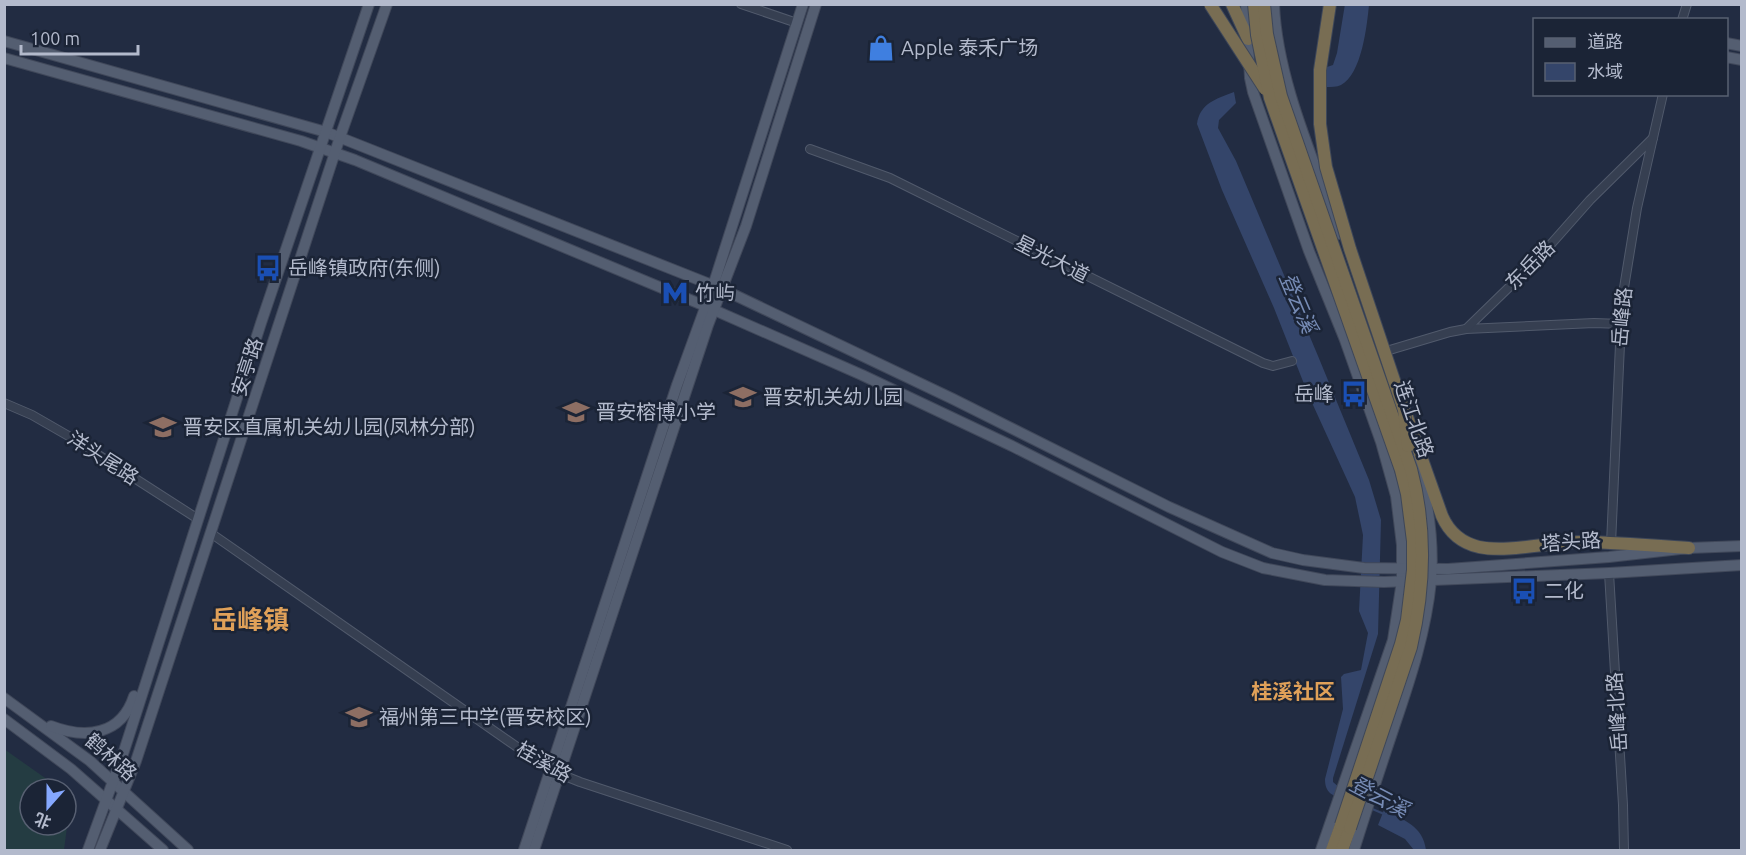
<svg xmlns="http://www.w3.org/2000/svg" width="1746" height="855" font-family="Ubuntu,'Noto Sans SC',sans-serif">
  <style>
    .green { fill: #243c42 }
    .water { fill: #34456a }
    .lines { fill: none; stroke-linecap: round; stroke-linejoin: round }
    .stream { stroke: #34456a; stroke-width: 2 }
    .minor-casing { stroke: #515a6c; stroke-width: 10 }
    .major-casing { stroke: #40485a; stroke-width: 12 }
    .highway-casing { stroke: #3e4759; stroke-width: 14 }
    .minor { stroke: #363f51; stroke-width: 8 }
    .major { stroke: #545e71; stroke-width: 10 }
    .highway { stroke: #786d53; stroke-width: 12 }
    .highway-bridge-casing { stroke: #3e4759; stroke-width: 14; stroke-linecap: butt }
    .highway-bridge { stroke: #786d53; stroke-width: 12 }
    .labels { text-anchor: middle; stroke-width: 5; stroke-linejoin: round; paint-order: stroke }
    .poi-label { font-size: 20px; fill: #b3bacc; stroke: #1b2436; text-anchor: start }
    .street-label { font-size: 20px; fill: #b3bacc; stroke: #1b2436 }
    .water-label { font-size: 21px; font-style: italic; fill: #778cb6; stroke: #1b2436 }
    .neighbourhood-label { font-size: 21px; font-weight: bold; fill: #e0a159; stroke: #1b2436 }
    .district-label { font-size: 26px; font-weight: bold; fill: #e0a159; stroke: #1b2436 }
  </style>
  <rect width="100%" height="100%" fill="#222c42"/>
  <polygon class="green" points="4,749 48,780 55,789 30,789 30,825 66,825 66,817 67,827 64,850 5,850"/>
  <g class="water">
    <path d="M1345,4l24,1c-2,20 -7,69 -28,80 -4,2 -10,2 -15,2l1,-20 6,-2 4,-12z"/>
    <path d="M1234,92l2,11 -17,17 -1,8 18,33 82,195 51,124 12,40 -3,114 -45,144v4l7,6 4,12c-12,-5 -19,-7 -19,-21l18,-70 -2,-32 3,-3 17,-4 7,-37 -9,-22 4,-76 -8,-38 -47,-103 -34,-86 -52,-118 -25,-66c3,-21 19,-25 37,-32z"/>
    <path d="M1384,810c20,10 39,16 42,40h-12l-9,-11 -27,-14z"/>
  </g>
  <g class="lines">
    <polyline class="stream" points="1370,808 1384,814"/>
    <g class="minor-casing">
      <g id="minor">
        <polyline points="741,4 797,23"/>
        <polyline points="1682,20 1687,4"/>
        <polyline points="810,149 890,178 1263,363 1273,366 1292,361"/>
        <polyline points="1466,329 1594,323 1621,324"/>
        <polyline points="1383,352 1450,332 1466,329 1536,261 1590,200 1653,138"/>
        <polyline points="4,403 32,415 72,438 198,519"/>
        <polyline points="212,534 550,770 580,782 787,850"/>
        <polyline points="1611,544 1622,300 1637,208 1663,94"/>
        <polyline points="1609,573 1623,805 1624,850"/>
      </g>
    </g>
    <g class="major-casing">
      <g id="major">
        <polyline points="1246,4 1250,78 1253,92 1309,251 1345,340 1381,442 1396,496 1402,545 1402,581 1393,640 1321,850"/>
        <path d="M1274,4c3,77 41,158 66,230"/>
        <polyline points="4,41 326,132 722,289 953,399 1169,507 1272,553 1303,560 1364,568 1448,569 1609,557 1689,548 1742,546"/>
        <polyline points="1726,43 1742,46"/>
        <polyline points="1726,57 1742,60"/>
        <polyline points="4,58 301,141 355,160 705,306 862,375 1012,446 1222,552 1263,568 1325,580 1384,582 1609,573 1742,565"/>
        <polyline points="4,698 90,761 188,850"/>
        <polyline points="4,719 71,769 163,850"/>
        <path d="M51,726c34,13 70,10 83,-30"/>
        <polyline points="88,850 124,751 261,323 369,4"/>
        <polyline points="100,850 136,761 340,137 387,4"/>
        <polyline points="524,850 677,385 713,286 803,4"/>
        <polyline points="534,850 708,325 746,226 816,4"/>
        <path d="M1354,850c13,-42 27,-84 41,-126 16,-47 31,-93 36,-143 3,-41 -3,-82 -15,-122"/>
      </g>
    </g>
    <g class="highway-casing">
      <g id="highway">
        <polyline points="1232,4 1248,39"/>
        <path d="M1406,414l36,102c7,16 20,27 37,31 29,6 70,-5 101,-5 36,0 73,4 109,6"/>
        <polyline points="1332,850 1341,825"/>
        <polyline points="1342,850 1350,828"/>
      </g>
    </g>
    <use href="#minor" class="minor"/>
    <use href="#major" class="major"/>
    <use href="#highway" class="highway"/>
    <g class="highway-bridge-casing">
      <g id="highway-bridge">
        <polyline points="1210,4 1265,89"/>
        <polyline points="1254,4 1257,35 1270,98 1401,470 1407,494 1413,541 1413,570 1407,620 1401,644 1341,825"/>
        <path d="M1264,4l3,30 14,62 130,373c16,60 14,118 0,178l-61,181"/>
        <polyline points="1330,4 1320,70 1320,124 1326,167 1350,249 1404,410 1408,446"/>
      </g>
    </g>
    <use href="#highway-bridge" class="highway-bridge"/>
  </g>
  <defs>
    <g id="shop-bare" transform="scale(2.07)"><path d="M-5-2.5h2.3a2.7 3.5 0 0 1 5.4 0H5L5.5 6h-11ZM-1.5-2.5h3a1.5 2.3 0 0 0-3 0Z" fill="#3f7fe0" stroke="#1b2436" stroke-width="2.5" paint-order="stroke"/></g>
    <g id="bus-bare" transform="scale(2.07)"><path d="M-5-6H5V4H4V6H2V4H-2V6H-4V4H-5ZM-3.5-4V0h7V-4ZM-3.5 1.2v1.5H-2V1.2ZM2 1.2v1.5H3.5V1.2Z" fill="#1a4fb4" stroke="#1b2436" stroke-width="2.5" paint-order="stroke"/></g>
    <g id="metro-bare" transform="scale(2.07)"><path d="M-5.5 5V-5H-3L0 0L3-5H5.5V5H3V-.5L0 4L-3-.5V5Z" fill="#1a4fb4" stroke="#1b2436" stroke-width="2.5" paint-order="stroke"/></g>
    <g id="school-bare" transform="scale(2.07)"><path d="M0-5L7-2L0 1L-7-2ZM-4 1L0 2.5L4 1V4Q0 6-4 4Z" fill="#8d6e63" stroke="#1b2436" stroke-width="2.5" paint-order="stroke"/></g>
  </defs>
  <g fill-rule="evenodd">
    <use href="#shop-bare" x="881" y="48"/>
    <use href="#bus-bare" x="268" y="268"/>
    <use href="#metro-bare" x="675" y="293"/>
    <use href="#bus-bare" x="1354" y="394"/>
    <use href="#school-bare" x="743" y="397"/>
    <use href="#school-bare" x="576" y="412"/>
    <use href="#school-bare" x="163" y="427"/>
    <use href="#bus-bare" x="1524" y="591"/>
    <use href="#school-bare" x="359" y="717"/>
  </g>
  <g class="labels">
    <g class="poi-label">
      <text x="901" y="55">Apple 泰禾广场</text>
      <text x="288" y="275">岳峰镇政府(东侧)</text>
      <text x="695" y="300">竹屿</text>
      <text x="1334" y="401" text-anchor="end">岳峰</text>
      <text x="763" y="404">晋安机关幼儿园</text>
      <text x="596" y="419">晋安榕博小学</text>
      <text x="183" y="434">晋安区直属机关幼儿园(凤林分部)</text>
      <text x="1544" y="598">二化</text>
      <text x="379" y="724">福州第三中学(晋安校区)</text>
    </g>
    <g class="street-label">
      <text transform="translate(1052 259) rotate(27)" y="7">星光大道</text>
      <text transform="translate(1530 265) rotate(-45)" y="7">东岳路</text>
      <text transform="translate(1622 317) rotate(-85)" y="7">岳峰路</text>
      <text transform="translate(247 367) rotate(-72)" y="7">安亭路</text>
      <text transform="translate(1414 419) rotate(71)" y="7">连江北路</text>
      <text transform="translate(103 458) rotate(33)" y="7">洋头尾路</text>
      <text transform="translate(1571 542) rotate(-4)" y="7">塔头路</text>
      <text transform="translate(1617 712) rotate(-94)" y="7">岳峰北路</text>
      <text transform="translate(111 757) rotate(41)" y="7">鹤林路</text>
      <text transform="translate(544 762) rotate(30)" y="7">桂溪路</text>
    </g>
    <g class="water-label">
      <text transform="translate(1298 303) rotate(67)" y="7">登云溪</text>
      <text transform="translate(1379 797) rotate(28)" y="7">登云溪</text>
    </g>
    <g class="neighbourhood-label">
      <text x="1293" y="699">桂溪社区</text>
    </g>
    <g class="district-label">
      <text x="250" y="629">岳峰镇</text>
    </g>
  </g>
  <rect width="1746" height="855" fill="none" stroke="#b3bacc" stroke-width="12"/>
  <rect x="1533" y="18" width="195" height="78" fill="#1b2436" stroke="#586072" stroke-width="1.5"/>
  <rect x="1545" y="38" width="30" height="9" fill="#545e71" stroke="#586072" stroke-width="1.5"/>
  <text x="1587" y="48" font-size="18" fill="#b3bacc">道路</text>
  <rect x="1545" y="63" width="30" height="18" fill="#34456a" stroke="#586072" stroke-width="1.5"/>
  <text x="1587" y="78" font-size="18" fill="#b3bacc">水域</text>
  <g transform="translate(48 807) rotate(201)"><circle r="28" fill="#1b2436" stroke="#586072" stroke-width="1.5"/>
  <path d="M0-4.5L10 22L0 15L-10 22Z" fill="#85a8ff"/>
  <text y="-9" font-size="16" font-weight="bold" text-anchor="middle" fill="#b3bacc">北</text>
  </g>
  <path d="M21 45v9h117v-9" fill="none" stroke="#b3bacc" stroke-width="3"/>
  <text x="30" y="45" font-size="18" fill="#b3bacc" stroke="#1b2436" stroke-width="4.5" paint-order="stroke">100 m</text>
</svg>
